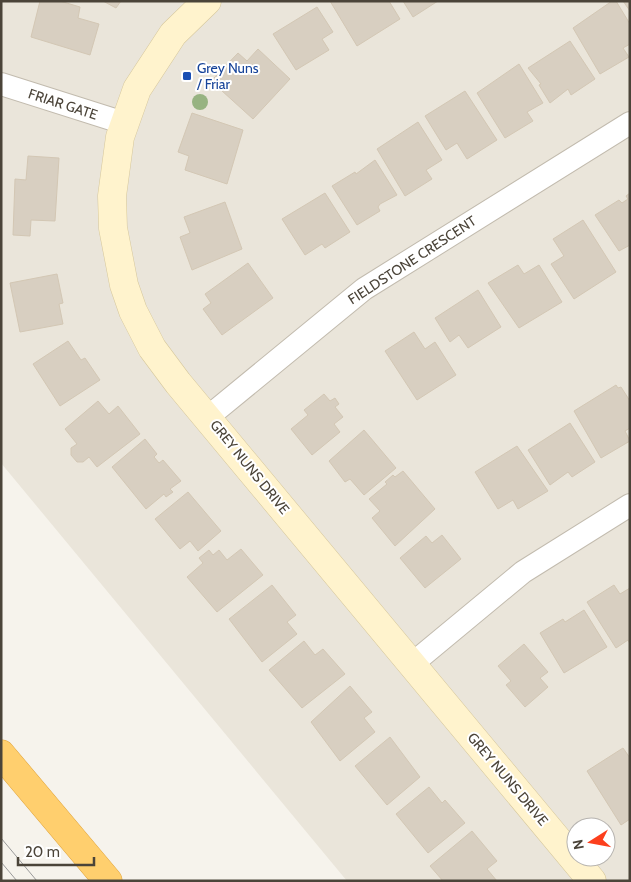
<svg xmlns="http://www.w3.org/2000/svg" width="631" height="882" font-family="Cabin,sans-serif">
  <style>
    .residential { fill: #eae5da; fill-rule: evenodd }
    .building { fill: #d8cfc1; stroke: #d3c7b4 }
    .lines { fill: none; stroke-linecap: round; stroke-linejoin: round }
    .street-casing { stroke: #c2bbae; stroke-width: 24 }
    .secondary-casing { stroke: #d6c79b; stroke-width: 29 }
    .highway-casing { stroke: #e0a43c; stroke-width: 29 }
    .street { stroke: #fff; stroke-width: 22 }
    .secondary { stroke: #fff3cd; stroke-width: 28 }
    .highway { stroke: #ffcf6e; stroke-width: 28 }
    .tram { stroke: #9a9a9a; stroke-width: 1 }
    .tree { fill: #97b381 }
    .transit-dot { fill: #1a4fb4; stroke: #fff; stroke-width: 2 }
    .labels { text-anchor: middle; stroke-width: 4; stroke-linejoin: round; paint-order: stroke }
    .transit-label { font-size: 14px; fill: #164399; stroke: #fff; text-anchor: start }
    .street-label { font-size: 14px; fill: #4b4439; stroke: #fff }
  </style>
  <rect width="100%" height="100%" fill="#f6f3ec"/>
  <path class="residential" d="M1,1h629v880h-283l-346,-418zM576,827h30v30h-30z"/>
  <g class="building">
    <polygon points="40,1 60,1 80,7 78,18 99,24 90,55 31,37"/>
    <polygon points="103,1 121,1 116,8"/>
    <polygon points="330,1 389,1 400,19 357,46"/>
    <polygon points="403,1 438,1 413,17"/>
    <polygon points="612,1 616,1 630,24 630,44 623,48 629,57 600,74 573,28"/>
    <polygon points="623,1 630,1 630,11"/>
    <polygon points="317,7 333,32 322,39 329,50 296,70 273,34"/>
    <polygon points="570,41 595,79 571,95 568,89 550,103 539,85 541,84 528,68"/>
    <polygon points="258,49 290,79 253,119 211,81 238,53 247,61"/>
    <polygon points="519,64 543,103 527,112 533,121 505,138 477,93"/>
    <polygon points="465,91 497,140 467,159 457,143 446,150 425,116"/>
    <polygon points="192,113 243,130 227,184 185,170 189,156 178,152"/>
    <polygon points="418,122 442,160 426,170 432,179 405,196 377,149"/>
    <polygon points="28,156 59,158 55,221 31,220 30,236 13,235 15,179 26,180"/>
    <polygon points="375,160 397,195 380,204 378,207 380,211 357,225 332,186 355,172 356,174"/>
    <polygon points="325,193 350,232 325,248 322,244 305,255 282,219"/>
    <polygon points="630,193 630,245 619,251 595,215 619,200 622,203 628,199 626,196"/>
    <polygon points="225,202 242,249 192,270 180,237 190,233 184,217"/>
    <polygon points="583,220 616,272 574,299 551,264 564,256 553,239"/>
    <polygon points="248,263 273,298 222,335 203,309 211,303 205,294"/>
    <polygon points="518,265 524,274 539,265 562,302 519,328 488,283"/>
    <polygon points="57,274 63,303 59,304 63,324 20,332 10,283"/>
    <polygon points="478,290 501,327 468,348 459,335 450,342 435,318"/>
    <polygon points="414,332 425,349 435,342 456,375 417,400 385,351"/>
    <polygon points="68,341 81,360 85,358 100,380 60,406 33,364"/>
    <polygon points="616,385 618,388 621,387 630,401 630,428 625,431 630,441 601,458 574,411"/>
    <polygon points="324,394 330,401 335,398 339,404 335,407 343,417 334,424 340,432 312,455 291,429 308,415 304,410"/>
    <polygon points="98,401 109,414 118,406 140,434 97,467 89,457 83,462 77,462 71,455 71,448 77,444 65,429"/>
    <polygon points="570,423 595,462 572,477 568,472 550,485 528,450"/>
    <polygon points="364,430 396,468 364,495 350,479 345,482 329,461"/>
    <polygon points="145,439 157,454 154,457 159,463 163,460 181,481 170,489 173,492 166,497 164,494 146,509 112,467"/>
    <polygon points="517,446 548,491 518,509 513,500 498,509 475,472"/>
    <polygon points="403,471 435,509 395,546 372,518 380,511 369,499 387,484 385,482 393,475 395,477"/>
    <polygon points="188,492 221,531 198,551 190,541 180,549 155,519"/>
    <polygon points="442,535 461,559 425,588 400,558 426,536 432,543"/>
    <polygon points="241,549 263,575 217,612 187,577 203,563 199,558 209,550 213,555 219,550 227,560"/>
    <polygon points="272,585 296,615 287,622 297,634 262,662 229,619"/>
    <polygon points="614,585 620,594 630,588 630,644 628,640 616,648 587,602"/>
    <polygon points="584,610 607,647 564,673 540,633 563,619 565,622"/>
    <polygon points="304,641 315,655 323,649 345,674 302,708 269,670"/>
    <polygon points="524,644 548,672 540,678 548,687 525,707 506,685 511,681 498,666"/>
    <polygon points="350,686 372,712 364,718 375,732 340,761 311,722"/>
    <polygon points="390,737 420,777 387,805 355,766"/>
    <polygon points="623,748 630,758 630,819 621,825 587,771"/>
    <polygon points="429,787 442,803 445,800 465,823 428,853 396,814"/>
    <polygon points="472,831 497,861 487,869 497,881 443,881 430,866"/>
  </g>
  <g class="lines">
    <g class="street-casing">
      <g id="street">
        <polyline points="1,84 124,123"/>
        <polyline points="208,417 364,289 630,123"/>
        <polyline points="412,664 523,572 630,505"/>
      </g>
    </g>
    <g class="secondary-casing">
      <polyline id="secondary" points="207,1 173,34 137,89 120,137 112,196 113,228 124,285 133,311 152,348 178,383 592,881"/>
    </g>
    <g class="highway-casing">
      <polyline id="highway" points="1,754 108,881"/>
    </g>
    <use href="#street" class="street"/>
    <use href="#secondary" class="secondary"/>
    <use href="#highway" class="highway"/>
    <g class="tram">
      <polyline points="1,838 37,881"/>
      <polyline points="1,862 17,881"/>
    </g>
  </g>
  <circle class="tree" cx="200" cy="102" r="8"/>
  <rect class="transit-dot" x="182" y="71" width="10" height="10" rx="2.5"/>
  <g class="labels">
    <g class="transit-label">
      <text x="197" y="73">Grey Nuns<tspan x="197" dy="16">/ Friar</tspan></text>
    </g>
    <g class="street-label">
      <text transform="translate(63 104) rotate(18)" y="5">FRIAR GATE</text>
      <text transform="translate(412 260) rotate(-33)" y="5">FIELDSTONE CRESCENT</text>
      <text transform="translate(250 467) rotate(51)" y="5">GREY NUNS DRIVE</text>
      <text transform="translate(508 779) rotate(50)" y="5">GREY NUNS DRIVE</text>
    </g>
  </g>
  <rect width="631" height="882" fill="none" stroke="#4b4439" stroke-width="5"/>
  <g transform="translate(591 842) rotate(259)"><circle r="24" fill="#ffffff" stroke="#b7b4b0"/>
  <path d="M0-4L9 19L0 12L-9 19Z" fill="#fc3f1d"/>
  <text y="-8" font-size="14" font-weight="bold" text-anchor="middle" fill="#4b4439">N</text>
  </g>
  <path d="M18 857v8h76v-8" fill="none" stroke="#4b4439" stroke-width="2.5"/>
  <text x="25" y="857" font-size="15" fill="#4b4439" stroke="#ffffff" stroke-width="4" paint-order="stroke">20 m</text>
</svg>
